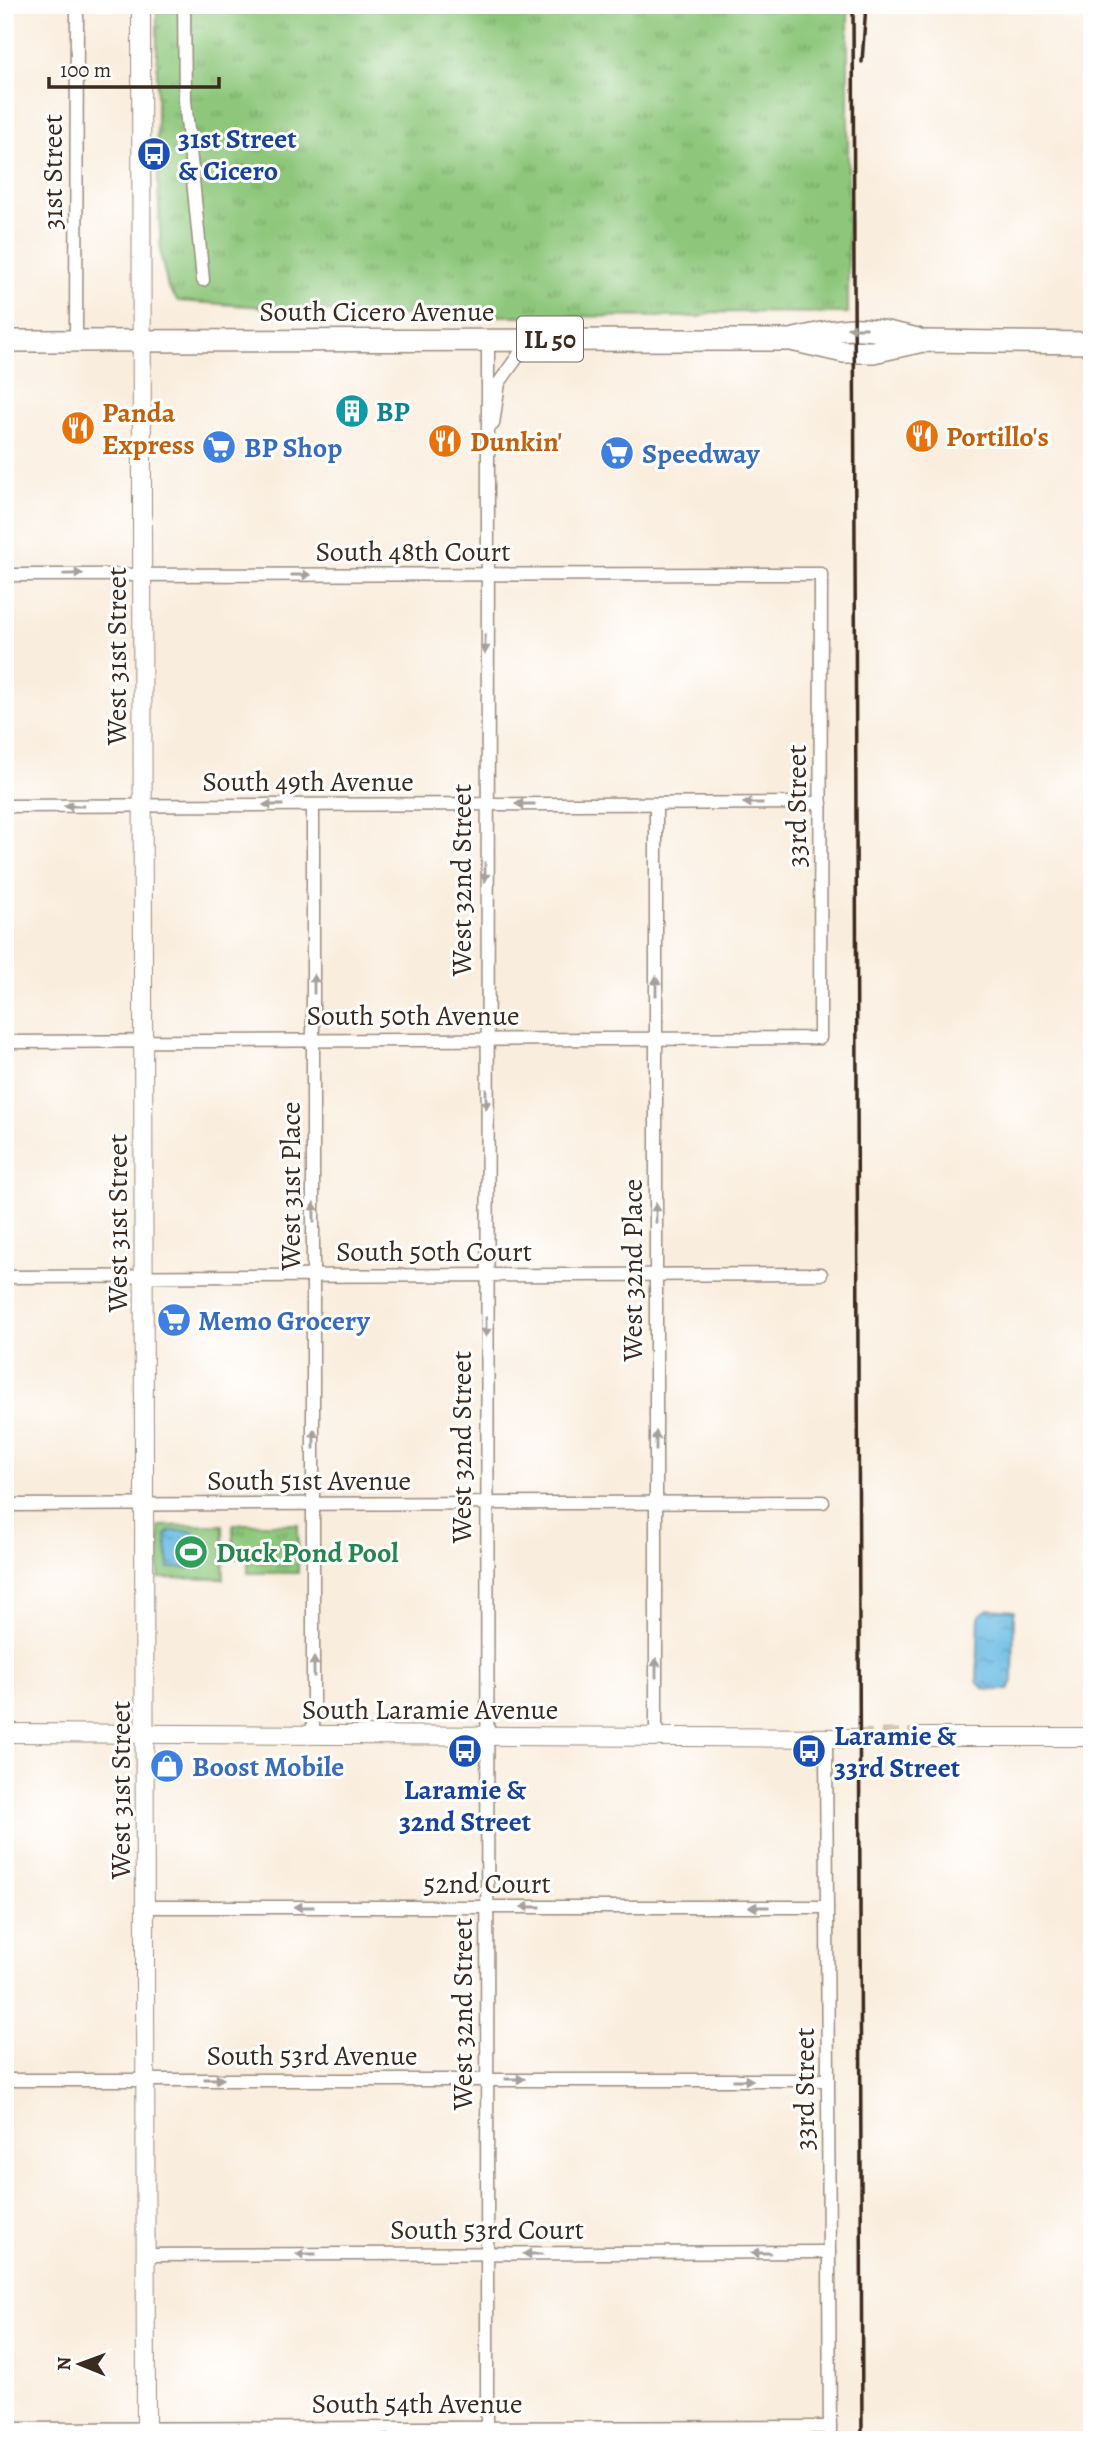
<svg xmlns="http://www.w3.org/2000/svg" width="1097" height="2445" font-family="Alegreya,serif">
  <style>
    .grass { fill: url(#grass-tufts); stroke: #64784c; stroke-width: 2 }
    .pitch { fill: #8ec77b; stroke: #64784c; stroke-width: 2 }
    .water { fill: url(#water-ripples); stroke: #507280; stroke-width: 2 }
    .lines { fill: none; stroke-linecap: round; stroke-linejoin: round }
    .secondary-tunnel { stroke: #d3c6b7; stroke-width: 18; stroke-dasharray: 18 9; stroke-linecap: butt }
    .minor-casing { stroke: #9a8c7e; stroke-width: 15 }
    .secondary-casing { stroke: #9a8c7e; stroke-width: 20 }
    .primary-casing { stroke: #9a8c7e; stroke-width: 24 }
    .minor { stroke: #fff; stroke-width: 12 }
    .secondary { stroke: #fff; stroke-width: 18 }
    .primary { stroke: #fff; stroke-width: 21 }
    .rail { stroke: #3b2a1e; stroke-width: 3.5 }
    .oneway { fill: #a79f9a }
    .labels { text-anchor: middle; stroke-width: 6; stroke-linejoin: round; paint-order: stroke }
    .shield { fill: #fff; stroke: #766a62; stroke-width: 2 }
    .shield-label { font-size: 26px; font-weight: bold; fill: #3b2a1e }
    .transit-label { font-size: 28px; font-weight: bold; fill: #164399; stroke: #fff; text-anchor: start }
    .street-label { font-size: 28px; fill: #3b2a1e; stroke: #fff }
    .culture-label { font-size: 28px; font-weight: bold; fill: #0d838f; stroke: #fff; text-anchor: start }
    .food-label { font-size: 28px; font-weight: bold; fill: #c56008; stroke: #fff; text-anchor: start }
    .shop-label { font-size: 28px; font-weight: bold; fill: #366cbe; stroke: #fff; text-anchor: start }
    .leisure-label { font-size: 28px; font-weight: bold; fill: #27864d; stroke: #fff; text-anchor: start }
  </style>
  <defs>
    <pattern id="grass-tufts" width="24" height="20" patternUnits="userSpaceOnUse" patternTransform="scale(1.75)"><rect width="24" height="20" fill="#8ec77b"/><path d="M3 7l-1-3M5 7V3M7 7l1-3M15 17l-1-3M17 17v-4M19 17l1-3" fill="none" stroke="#75a264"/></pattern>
    <pattern id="water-ripples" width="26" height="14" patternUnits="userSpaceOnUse" patternTransform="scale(1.75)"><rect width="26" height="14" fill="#66bae2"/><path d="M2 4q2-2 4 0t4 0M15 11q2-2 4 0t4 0" fill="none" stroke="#5597b7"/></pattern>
  </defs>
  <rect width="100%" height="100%" fill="#fff"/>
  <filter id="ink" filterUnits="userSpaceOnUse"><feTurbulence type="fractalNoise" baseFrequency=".0143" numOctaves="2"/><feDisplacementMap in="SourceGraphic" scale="14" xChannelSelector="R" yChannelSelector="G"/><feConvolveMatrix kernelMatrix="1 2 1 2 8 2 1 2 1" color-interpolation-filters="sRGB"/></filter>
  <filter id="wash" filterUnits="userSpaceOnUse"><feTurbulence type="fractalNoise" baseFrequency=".00686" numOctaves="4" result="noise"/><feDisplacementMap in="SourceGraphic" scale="28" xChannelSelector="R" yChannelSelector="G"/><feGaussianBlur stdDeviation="1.57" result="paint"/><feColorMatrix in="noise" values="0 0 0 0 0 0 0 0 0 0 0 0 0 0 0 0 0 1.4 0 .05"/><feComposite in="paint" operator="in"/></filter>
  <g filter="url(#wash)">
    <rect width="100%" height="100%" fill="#f9eddd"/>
    <g class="grass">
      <polygon points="157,5 848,5 848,313 712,312 700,317 376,315 178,301 168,288 161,256 157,152"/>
      <polygon points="233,1524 298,1524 298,1573 248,1573 248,1558 233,1558"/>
    </g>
    <polygon class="pitch" points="223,1525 224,1579 159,1578 159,1526"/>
    <g class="water">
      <polygon points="170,1531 192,1531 196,1535 196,1564 192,1568 169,1568 166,1535"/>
      <path d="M988,1609l26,2 -1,70 -4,8c-13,1 -25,5 -32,-8l2,-65z"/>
    </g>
  </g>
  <g filter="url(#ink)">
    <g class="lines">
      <polyline class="secondary-tunnel" points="854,1738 920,1737"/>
      <g class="minor-casing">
        <g id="minor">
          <polyline points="184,5 185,100 203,280"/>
          <polyline points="76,340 77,5"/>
          <polyline points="493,424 499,383 530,339"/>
          <polyline points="5,575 821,574 820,1038 5,1042"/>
          <polyline points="656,804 656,1737"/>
          <polyline points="313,805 313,1735"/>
          <polyline points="5,806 821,803"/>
          <polyline points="5,1277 821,1274"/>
          <polyline points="5,1505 823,1502"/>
          <polyline points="826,1738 830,2440"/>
          <polyline points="146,1907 827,1907"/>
          <polyline points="5,2080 828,2080"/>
          <polyline points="146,2255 829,2252"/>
          <polyline points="5,2429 830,2427"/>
          <polyline points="487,2440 488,339"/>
        </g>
      </g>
      <g class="secondary-casing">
        <g id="secondary">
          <polyline points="141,5 146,2440"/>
          <polyline points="5,1733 854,1738"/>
          <polyline points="920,1737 1092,1737"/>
        </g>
      </g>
      <g class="primary-casing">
        <g id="primary">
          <path d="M795,339c55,-13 67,-14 122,0"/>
          <polyline points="5,341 791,340 844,352 873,352 923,341 1092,343"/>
        </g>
      </g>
      <use href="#minor" class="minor"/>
      <use href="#secondary" class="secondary"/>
      <use href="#primary" class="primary"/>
      <g class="rail">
        <polyline points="853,5 862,2440"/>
        <polyline points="862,62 866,5"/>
      </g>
    </g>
    <defs><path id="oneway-solid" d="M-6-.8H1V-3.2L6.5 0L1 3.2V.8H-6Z" transform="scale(1.75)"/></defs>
    <g class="oneway">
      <use href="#oneway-solid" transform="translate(857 328) rotate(-180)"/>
      <use href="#oneway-solid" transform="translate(73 574) rotate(-1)"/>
      <use href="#oneway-solid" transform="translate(301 575)"/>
      <use href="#oneway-solid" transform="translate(485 644) rotate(90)"/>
      <use href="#oneway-solid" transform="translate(753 803) rotate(180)"/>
      <use href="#oneway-solid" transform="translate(525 804) rotate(180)"/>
      <use href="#oneway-solid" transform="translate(273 805) rotate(180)"/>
      <use href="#oneway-solid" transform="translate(74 806) rotate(180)"/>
      <use href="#oneway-solid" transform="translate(485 872) rotate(90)"/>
      <use href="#oneway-solid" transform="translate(314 984) rotate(-90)"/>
      <use href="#oneway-solid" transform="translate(656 986) rotate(-90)"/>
      <use href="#oneway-solid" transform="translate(486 1099) rotate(90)"/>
      <use href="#oneway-solid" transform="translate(314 1212) rotate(-90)"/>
      <use href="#oneway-solid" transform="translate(656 1213) rotate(-90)"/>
      <use href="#oneway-solid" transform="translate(486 1327) rotate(90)"/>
      <use href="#oneway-solid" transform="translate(314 1439) rotate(-90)"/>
      <use href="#oneway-solid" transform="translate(656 1441) rotate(-90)"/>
      <use href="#oneway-solid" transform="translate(314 1667) rotate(-90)"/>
      <use href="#oneway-solid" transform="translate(656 1668) rotate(-90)"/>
      <use href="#oneway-solid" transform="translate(304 1907) rotate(-180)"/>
      <use href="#oneway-solid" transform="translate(531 1907) rotate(-180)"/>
      <use href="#oneway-solid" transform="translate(759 1907) rotate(-180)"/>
      <use href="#oneway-solid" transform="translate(214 2079)"/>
      <use href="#oneway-solid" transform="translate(515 2079)"/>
      <use href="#oneway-solid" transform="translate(743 2080)"/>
      <use href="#oneway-solid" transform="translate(761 2253) rotate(180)"/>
      <use href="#oneway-solid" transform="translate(306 2254) rotate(180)"/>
      <use href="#oneway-solid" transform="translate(533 2254) rotate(180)"/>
    </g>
  </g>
  <defs>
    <g id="bus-disc" transform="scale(1.75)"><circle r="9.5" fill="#1a4fb4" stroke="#fff"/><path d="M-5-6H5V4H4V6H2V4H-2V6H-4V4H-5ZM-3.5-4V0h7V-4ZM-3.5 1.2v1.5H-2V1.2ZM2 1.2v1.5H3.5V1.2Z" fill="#fff"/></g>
    <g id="building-disc" transform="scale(1.75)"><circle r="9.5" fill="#0f9aa8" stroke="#fff"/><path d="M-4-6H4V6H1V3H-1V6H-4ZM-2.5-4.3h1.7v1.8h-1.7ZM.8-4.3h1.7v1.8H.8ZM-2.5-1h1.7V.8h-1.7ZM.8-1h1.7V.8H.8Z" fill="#fff"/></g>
    <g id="restaurant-disc" transform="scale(1.75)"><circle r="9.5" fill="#e8710a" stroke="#fff"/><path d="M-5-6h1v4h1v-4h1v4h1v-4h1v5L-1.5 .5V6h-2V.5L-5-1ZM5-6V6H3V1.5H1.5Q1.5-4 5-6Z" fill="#fff"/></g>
    <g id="supermarket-disc" transform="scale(1.75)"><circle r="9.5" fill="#3f7fe0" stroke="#fff"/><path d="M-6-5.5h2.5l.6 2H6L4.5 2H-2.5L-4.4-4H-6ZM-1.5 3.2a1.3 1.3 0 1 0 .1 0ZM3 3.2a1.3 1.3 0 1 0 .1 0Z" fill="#fff"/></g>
    <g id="stadium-disc" transform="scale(1.75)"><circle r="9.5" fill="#2e9e5b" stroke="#fff"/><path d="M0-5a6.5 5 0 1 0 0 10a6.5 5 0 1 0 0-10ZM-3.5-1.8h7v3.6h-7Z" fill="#fff"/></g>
    <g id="shop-disc" transform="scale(1.75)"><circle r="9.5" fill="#3f7fe0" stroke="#fff"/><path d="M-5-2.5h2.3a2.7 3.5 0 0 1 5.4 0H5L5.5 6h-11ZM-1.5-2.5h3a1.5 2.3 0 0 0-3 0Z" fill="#fff"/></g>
  </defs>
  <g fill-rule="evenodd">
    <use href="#bus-disc" x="154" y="154"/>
    <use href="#building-disc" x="352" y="411"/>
    <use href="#restaurant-disc" x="78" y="428"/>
    <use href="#restaurant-disc" x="922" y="436"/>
    <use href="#restaurant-disc" x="445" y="441"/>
    <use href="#supermarket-disc" x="219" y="447"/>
    <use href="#supermarket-disc" x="617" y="453"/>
    <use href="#supermarket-disc" x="174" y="1320"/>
    <use href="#stadium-disc" x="191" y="1552"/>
    <use href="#bus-disc" x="465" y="1751"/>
    <use href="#bus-disc" x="809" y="1751"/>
    <use href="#shop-disc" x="167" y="1766"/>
  </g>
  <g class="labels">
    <rect class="shield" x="517" y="316.5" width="66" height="45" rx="5"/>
    <g class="shield-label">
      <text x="550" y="348">IL 50</text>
    </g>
    <g class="transit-label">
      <text x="178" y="148">31st Street<tspan x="178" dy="32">&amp; Cicero</tspan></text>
      <text x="834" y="1745">Laramie &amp;<tspan x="834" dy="32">33rd Street</tspan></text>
      <text x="465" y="1799" text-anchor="middle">Laramie &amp;<tspan x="465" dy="32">32nd Street</tspan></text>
    </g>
    <g class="street-label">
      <text transform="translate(52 172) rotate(-90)" y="10">31st Street</text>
      <text x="377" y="321">South Cicero Avenue</text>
      <text x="413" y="561">South 48th Court</text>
      <text transform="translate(116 656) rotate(-90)" y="10">West 31st Street</text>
      <text x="308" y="791">South 49th Avenue</text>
      <text transform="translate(796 806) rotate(-90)" y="10">33rd Street</text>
      <text transform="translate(461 880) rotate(-90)" y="10">West 32nd Street</text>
      <text x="413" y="1025">South 50th Avenue</text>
      <text transform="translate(290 1186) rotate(-90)" y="10">West 31st Place</text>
      <text transform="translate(117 1223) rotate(-90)" y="10">West 31st Street</text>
      <text x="434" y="1261">South 50th Court</text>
      <text transform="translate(632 1270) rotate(-90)" y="10">West 32nd Place</text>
      <text transform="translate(461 1447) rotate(-90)" y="10">West 32nd Street</text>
      <text x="309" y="1490">South 51st Avenue</text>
      <text x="430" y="1719">South Laramie Avenue</text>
      <text transform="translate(120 1790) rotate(-90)" y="10">West 31st Street</text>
      <text x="487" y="1893">52nd Court</text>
      <text transform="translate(462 2014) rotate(-90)" y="10">West 32nd Street</text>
      <text x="312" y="2065">South 53rd Avenue</text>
      <text transform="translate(804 2089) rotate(-90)" y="10">33rd Street</text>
      <text x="487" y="2239">South 53rd Court</text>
      <text x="417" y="2413">South 54th Avenue</text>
    </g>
    <g class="culture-label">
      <text x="376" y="421">BP</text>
    </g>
    <g class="food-label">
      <text x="102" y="422">Panda<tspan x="102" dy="32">Express</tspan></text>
      <text x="946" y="446">Portillo's</text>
      <text x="470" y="451">Dunkin'</text>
    </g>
    <g class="shop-label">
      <text x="244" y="457">BP Shop</text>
      <text x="642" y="463">Speedway</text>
      <text x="198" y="1330">Memo Grocery</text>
      <text x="192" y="1776">Boost Mobile</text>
    </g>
    <g class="leisure-label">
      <text x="216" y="1562">Duck Pond Pool</text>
    </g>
  </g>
  <rect width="1097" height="2445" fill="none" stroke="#fff" stroke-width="28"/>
  <g transform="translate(80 2364) rotate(271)" stroke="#ffffff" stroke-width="5" paint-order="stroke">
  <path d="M0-5L12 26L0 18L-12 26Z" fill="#3b2a1e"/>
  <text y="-10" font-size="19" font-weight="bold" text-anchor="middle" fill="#3b2a1e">N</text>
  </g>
  <path d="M49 77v10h170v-10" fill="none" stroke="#3b2a1e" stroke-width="3.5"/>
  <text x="60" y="77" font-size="21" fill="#3b2a1e" stroke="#ffffff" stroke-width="5" paint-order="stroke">100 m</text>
</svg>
